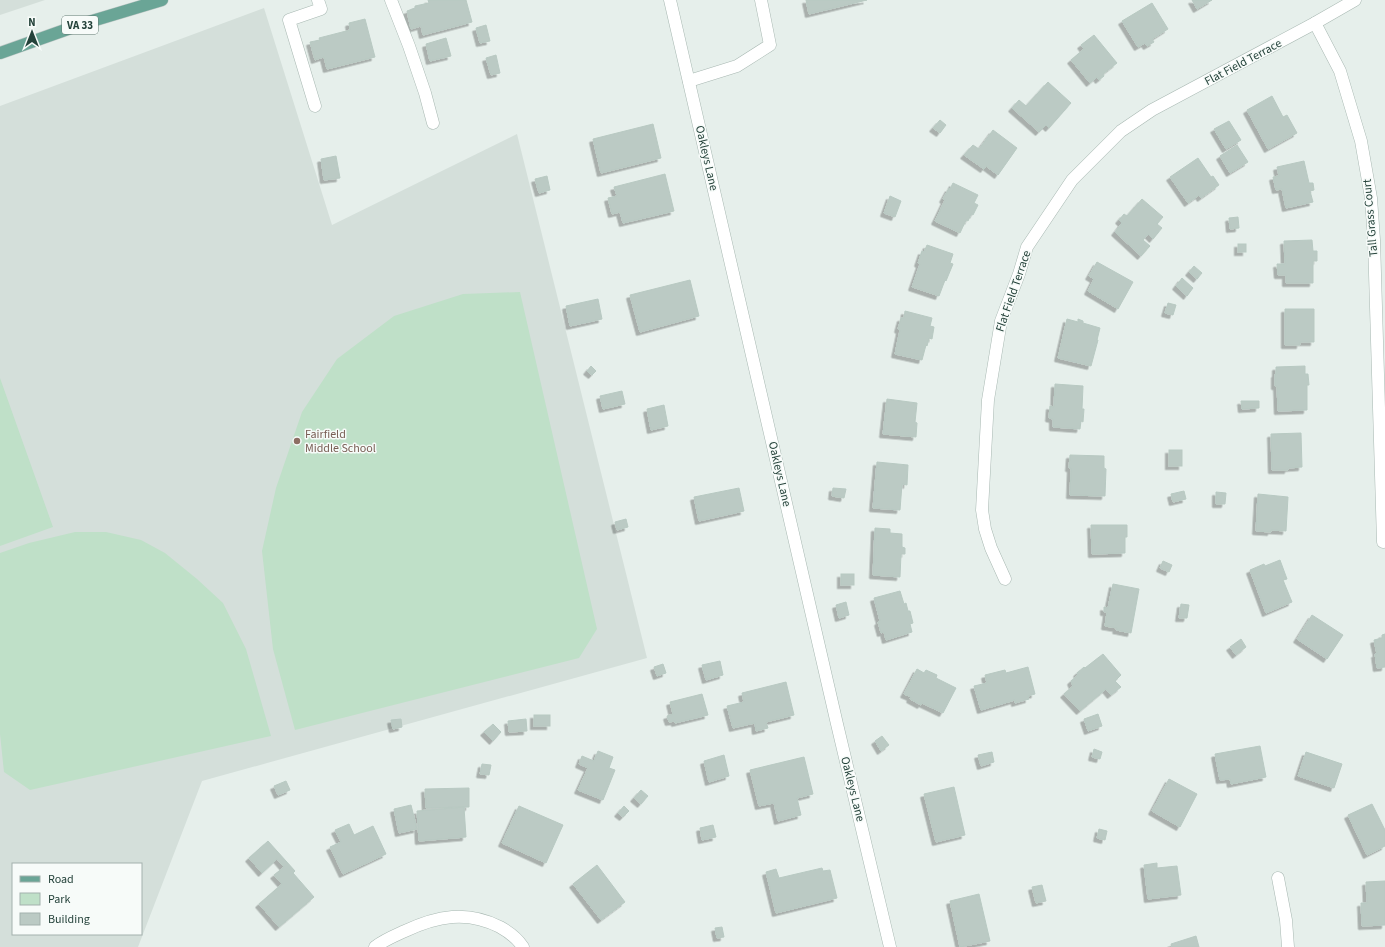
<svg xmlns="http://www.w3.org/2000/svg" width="1385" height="947" font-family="'Source Sans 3',sans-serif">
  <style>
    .built { fill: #d4dfda; fill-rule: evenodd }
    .green { fill: #bfe0c8 }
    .building { fill: #bbcac4; stroke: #b8c9c2; filter: url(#shadow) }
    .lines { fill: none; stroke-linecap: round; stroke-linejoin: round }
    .service-casing { stroke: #a8b8b2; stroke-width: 13 }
    .minor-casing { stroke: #a8b8b2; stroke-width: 13 }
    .primary-casing { stroke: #c2cac8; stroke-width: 13 }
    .service { stroke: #fff; stroke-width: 12 }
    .minor { stroke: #fff; stroke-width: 12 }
    .primary { stroke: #6aa596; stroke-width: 12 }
    .education-dot { fill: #8d6e63; stroke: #f7fbf9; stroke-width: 1.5 }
    .labels { text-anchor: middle; stroke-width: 3; stroke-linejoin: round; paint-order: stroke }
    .shield { fill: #f7fbf9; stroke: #637a73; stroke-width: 1 }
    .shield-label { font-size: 11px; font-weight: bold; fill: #24423a }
    .street-label { font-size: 12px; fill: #24423a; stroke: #f7fbf9 }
    .education-label { font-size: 12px; fill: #785e54; stroke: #f7fbf9; text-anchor: start }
  </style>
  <defs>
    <filter id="shadow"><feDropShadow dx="-3.5" dy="3.5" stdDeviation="0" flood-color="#0004"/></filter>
  </defs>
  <rect width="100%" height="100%" fill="#e6efeb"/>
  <g class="built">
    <polygon points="0,0 45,0 0,15"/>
    <path d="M264,8l68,217 185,-91 130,524 -445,123 -64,166h-138v-841zM13,864h128v70h-128z"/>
  </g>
  <g class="green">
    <polygon points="520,292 597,629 579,658 295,730 273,649 262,551 276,488 302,412 337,359 394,316 463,294"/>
    <polygon points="0,378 53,527 0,546"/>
    <polygon points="75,532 106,532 141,540 165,553 197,579 223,603 246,649 271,736 30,790 4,772 0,734 0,553 29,543"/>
  </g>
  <g class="building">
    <polygon points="428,0 466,0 472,22 423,35 421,26 411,29 407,11 415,8 415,6 429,3"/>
    <polygon points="806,0 867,0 809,14"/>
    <polygon points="1192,0 1212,0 1197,9"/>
    <polygon points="1152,3 1168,29 1152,39 1154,42 1147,46 1145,43 1138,47 1122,21"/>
    <polygon points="365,19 375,57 327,69 324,57 315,60 310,42 320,40 319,38 350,30 349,23"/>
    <polygon points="486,25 490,41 480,43 476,28"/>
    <polygon points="1094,35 1117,63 1103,74 1104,76 1099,80 1097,77 1090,83 1071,60 1084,49 1081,45"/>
    <polygon points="446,38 451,56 430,61 426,44"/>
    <polygon points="496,55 500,73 491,75 486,58"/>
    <polygon points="1048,82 1071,103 1049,128 1046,125 1039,132 1012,108 1019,100 1026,106"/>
    <polygon points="1272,96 1283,117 1287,115 1297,133 1268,149 1247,110"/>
    <polygon points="940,120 946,125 940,133 933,128"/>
    <polygon points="1229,121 1241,140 1226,149 1214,129"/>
    <polygon points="653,124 661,158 601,173 593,139"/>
    <polygon points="993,130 1017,148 998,175 986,166 984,169 964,155 973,145 979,149"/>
    <polygon points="1237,145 1248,162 1230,173 1220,156"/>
    <polygon points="336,156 340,178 324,180 321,159"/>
    <polygon points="1198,158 1211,177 1213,176 1219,185 1201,198 1199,195 1188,203 1170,177"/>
    <polygon points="1304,161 1309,183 1313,183 1314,190 1310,191 1313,202 1286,208 1282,189 1276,190 1273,177 1279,176 1277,167"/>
    <polygon points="665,174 674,211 623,223 620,212 612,214 608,198 617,196 614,187"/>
    <polygon points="547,176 550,190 539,193 535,179"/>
    <polygon points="953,183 978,195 974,203 978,205 973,215 971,214 968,221 966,220 960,233 935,221 945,200 943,199 949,188 950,189"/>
    <polygon points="890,196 901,201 895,217 884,213"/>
    <polygon points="1142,199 1163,217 1157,224 1162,228 1153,239 1148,234 1143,240 1150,246 1141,256 1115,232 1122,223 1119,220 1124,214 1127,216"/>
    <polygon points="1238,217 1239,228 1230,229 1229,218"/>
    <polygon points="1312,240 1313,251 1317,251 1317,261 1313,261 1313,283 1286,283 1286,275 1278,275 1277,264 1285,264 1284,241"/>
    <rect x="1238" y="244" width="8" height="8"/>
    <polygon points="927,245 953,254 950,263 953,264 946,281 945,280 939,296 912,287 920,264 918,263 922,251 924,252"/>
    <polygon points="1097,262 1133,282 1118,309 1088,291 1094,279 1089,276"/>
    <polygon points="1194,266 1202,273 1197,279 1189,272"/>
    <polygon points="1182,278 1193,288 1187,296 1176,286"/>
    <polygon points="690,280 699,316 640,332 630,295"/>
    <polygon points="598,299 602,319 570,326 566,306"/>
    <polygon points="1168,303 1176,305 1173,315 1165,313"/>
    <polygon points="1285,309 1314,309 1314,342 1300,342 1300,345 1285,345"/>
    <polygon points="905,311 932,318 930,326 934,327 932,339 929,338 927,346 926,345 922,360 895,354 900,330 898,329 901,318 904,318"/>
    <polygon points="1067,319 1078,322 1078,319 1083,321 1083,323 1100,328 1097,340 1098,340 1091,366 1058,358"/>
    <polygon points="591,366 596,371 592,375 587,371"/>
    <polygon points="1305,366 1305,374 1308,374 1309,385 1307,385 1307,410 1278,411 1277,386 1275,386 1275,374 1276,374 1276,367"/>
    <polygon points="1055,384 1083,386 1082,409 1084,409 1083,422 1081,421 1080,429 1053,427 1053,419 1049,418 1050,406 1054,407"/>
    <polygon points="622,391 625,404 603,409 600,396"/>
    <polygon points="887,399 917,403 915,422 917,423 916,437 883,434"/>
    <polygon points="1241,401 1259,401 1259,408 1242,409"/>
    <polygon points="664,405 668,426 651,430 647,409"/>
    <polygon points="1301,433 1302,467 1288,468 1288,470 1272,470 1271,434"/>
    <rect x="1169" y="450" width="13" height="16"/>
    <polygon points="1070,455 1104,456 1104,468 1106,469 1105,496 1070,495 1071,468 1069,468"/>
    <polygon points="877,462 908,465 907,485 902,484 900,510 873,508"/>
    <polygon points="739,488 744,511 699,521 694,497"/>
    <polygon points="833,488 846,489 844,498 832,496"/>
    <polygon points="1184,491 1186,499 1173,502 1171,494"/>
    <polygon points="1216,492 1226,493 1225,504 1216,504"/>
    <polygon points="1258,494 1288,497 1286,531 1271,530 1271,532 1256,531"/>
    <polygon points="626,519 628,527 617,530 615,522"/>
    <polygon points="1091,525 1127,525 1127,537 1125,537 1125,553 1092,554"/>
    <polygon points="875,528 890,529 890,533 902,534 902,547 905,548 905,554 901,554 900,577 873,575"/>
    <polygon points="1280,560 1287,579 1283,580 1292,602 1266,613 1250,570 1264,564 1265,566"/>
    <polygon points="1163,561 1172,565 1169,572 1160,568"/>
    <rect x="841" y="574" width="13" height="11"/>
    <polygon points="1113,584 1139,589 1131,633 1116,630 1117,628 1105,626 1107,612 1104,612 1104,607 1108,608"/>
    <polygon points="900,591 904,604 906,603 908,611 910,611 913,623 910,624 912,632 886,640 884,632 881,633 878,622 880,621 874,598"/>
    <polygon points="846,602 849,615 839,618 836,605"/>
    <polygon points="1181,604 1189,605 1187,618 1179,618"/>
    <polygon points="1312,615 1343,635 1327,659 1297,639"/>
    <polygon points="1385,634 1385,667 1377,668 1375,654 1377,654 1374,640 1382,638 1382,635"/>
    <polygon points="1241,639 1246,647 1236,655 1230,647"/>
    <polygon points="1103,654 1121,675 1115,681 1121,687 1111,695 1106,689 1080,711 1064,694 1073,686 1071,681 1078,675 1077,673 1084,667 1085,668"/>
    <polygon points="720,661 723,675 706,680 702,665"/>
    <polygon points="663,664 666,673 657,676 654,667"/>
    <polygon points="1028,667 1035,694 1028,696 1029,699 1015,703 1015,700 981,710 974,686 987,683 985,675 1005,670 1006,673"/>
    <polygon points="917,669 924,673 926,670 937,675 936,678 956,688 943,713 922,703 921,705 910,699 911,697 904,694"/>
    <polygon points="786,682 794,715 766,722 768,728 756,731 755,723 733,728 727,706 744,702 742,693"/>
    <polygon points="702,694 708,715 675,723 675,721 669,722 667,716 673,714 670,702"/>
    <polygon points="1098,714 1102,726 1088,731 1084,719"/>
    <rect x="534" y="715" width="16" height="11"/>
    <polygon points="401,719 402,727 393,729 391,720"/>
    <polygon points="526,719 527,731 509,732 508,721"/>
    <polygon points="493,724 501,732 493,741 484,732"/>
    <polygon points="882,736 889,745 881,751 875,741"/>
    <polygon points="1260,746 1266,777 1231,784 1230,779 1220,780 1215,754"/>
    <polygon points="1094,749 1102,752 1100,759 1092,757"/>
    <polygon points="598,751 613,757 609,768 615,770 603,800 578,790 588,768 579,764 582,756 594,761"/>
    <polygon points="992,752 994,762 981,766 978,755"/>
    <polygon points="1306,752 1342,764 1334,788 1298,776"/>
    <polygon points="724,755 729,776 709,782 704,761"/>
    <polygon points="804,757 813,794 797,798 801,815 778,821 774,803 759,806 750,770"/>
    <polygon points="482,764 491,765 489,775 480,774"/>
    <polygon points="1169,779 1197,794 1180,827 1152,811"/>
    <polygon points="286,781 290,790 278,795 274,786"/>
    <polygon points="954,787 965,835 936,842 924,794"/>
    <polygon points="469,788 469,807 426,808 425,789"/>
    <polygon points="641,790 648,796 641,804 634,798"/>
    <polygon points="1372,804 1385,830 1385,846 1367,855 1348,815"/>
    <polygon points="411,805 417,829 399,833 394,809"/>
    <polygon points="519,806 563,825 546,863 502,843"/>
    <polygon points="624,806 629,811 623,817 618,813"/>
    <polygon points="464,807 466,837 419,841 417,811"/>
    <polygon points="349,824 354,835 373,826 386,854 343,874 330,847 341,842 335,830"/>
    <polygon points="713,825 716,837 702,840 700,828"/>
    <polygon points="1099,829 1107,831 1105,840 1097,838"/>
    <polygon points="268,841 295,871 293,873 314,897 279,927 259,904 282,884 274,875 284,867 277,859 262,873 249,858"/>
    <polygon points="1157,863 1157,868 1177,866 1181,895 1148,899 1144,865"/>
    <polygon points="597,865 625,902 601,920 573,884"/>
    <polygon points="822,868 823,871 830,870 837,898 776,913 766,872 776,869 779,878"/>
    <polygon points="1385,881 1385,925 1362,926 1361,903 1367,903 1366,882"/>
    <polygon points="1042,885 1046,901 1036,903 1032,887"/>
    <polygon points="979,894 990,941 960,947 950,901"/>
    <polygon points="722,927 724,937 717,938 715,928"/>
    <polygon points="1196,936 1199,947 1172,947 1171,944"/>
  </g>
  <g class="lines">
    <g class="service-casing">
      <g id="service">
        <polyline points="391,0 409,46 425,93 433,123"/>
        <polyline points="689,81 737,66 770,45 761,0"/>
        <polyline points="315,106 289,20 321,9 318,0"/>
      </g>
    </g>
    <g class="minor-casing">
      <g id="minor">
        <polyline points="670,0 837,724 890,947"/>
        <polyline points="1315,23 1340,71 1361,141 1371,198 1374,240 1383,542"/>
        <polyline points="1005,579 991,548 985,529 982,510 988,400 1001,321 1019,274 1027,247 1072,180 1121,131 1152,110 1315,23 1355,0"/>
        <polyline points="1278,878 1286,920 1288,947"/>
        <path d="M375,947c9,-7 19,-11 30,-16 32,-15 62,-21 95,-4 9,5 17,11 23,20"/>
      </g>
    </g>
    <g class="primary-casing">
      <polyline id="primary" points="0,53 82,24 162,0"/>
    </g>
    <use href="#service" class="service"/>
    <use href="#minor" class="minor"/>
    <use href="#primary" class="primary"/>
  </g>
  <circle class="education-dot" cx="297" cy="441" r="4"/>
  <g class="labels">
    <rect class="shield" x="62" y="16" width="36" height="18" rx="3"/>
    <g class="shield-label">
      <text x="80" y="29">VA 33</text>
    </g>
    <g class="street-label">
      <text transform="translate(1243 62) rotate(-28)" y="4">Flat Field Terrace</text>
      <text transform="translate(707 158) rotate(77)" y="4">Oakleys Lane</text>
      <text transform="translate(1370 218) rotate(-95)" y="4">Tall Grass Court</text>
      <text transform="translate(1013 291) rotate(-71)" y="4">Flat Field Terrace</text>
      <text transform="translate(780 474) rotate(77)" y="4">Oakleys Lane</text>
      <text transform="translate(853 789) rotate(76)" y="4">Oakleys Lane</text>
    </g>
    <g class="education-label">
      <text x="305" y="438">Fairfield<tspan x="305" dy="14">Middle School</tspan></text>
    </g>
  </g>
  <rect x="12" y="863" width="130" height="72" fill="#f7fbf9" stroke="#a3b1ad"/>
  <rect x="20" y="876" width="20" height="6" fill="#6aa596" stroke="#a3b1ad"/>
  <text x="48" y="883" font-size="12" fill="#24423a">Road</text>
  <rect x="20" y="893" width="20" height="12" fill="#bfe0c8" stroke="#a3b1ad"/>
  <text x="48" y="903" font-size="12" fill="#24423a">Park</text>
  <rect x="20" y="913" width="20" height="12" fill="#bbcac4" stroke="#a3b1ad"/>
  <text x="48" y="923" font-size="12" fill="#24423a">Building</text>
  <g transform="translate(32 32)" stroke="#f7fbf9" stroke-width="3" paint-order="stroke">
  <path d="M0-3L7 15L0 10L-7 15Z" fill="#24423a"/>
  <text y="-6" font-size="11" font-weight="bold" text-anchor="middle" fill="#24423a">N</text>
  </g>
</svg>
